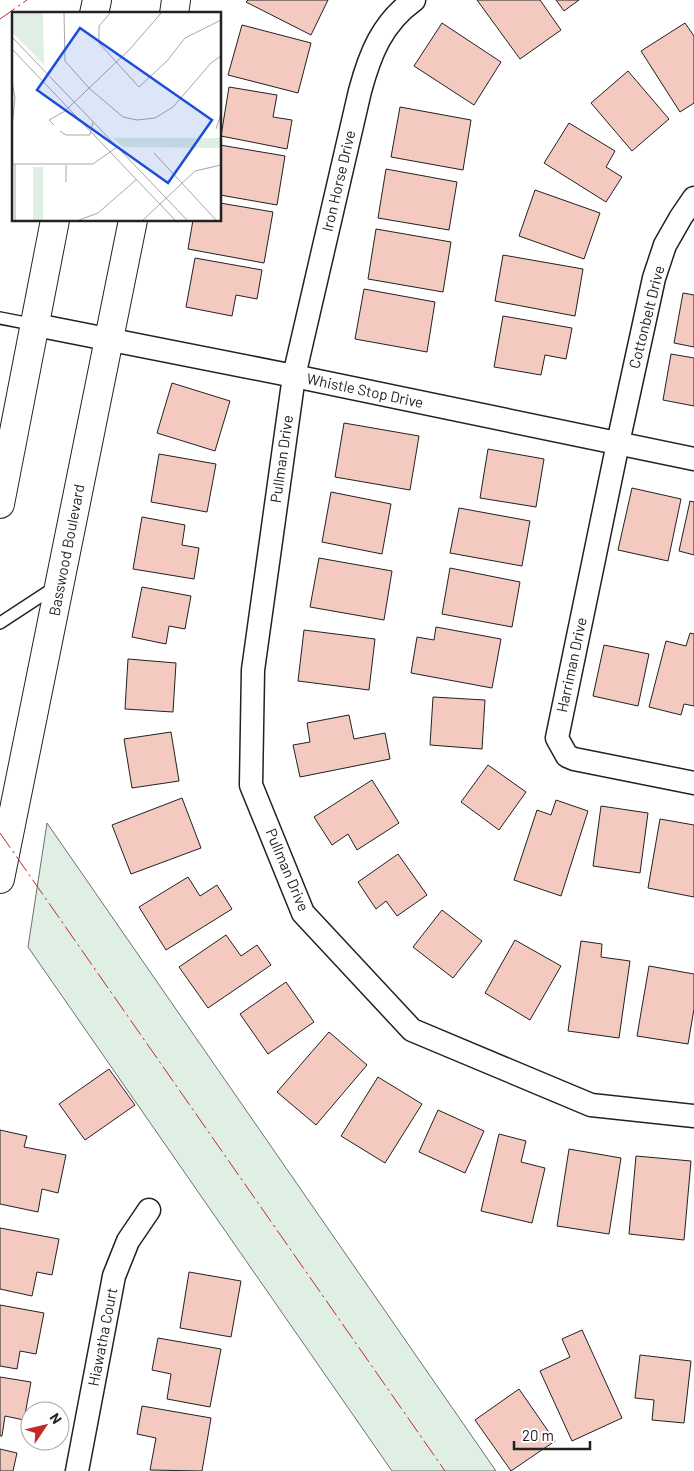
<svg xmlns="http://www.w3.org/2000/svg" width="694" height="1471" font-family="Barlow,sans-serif">
  <style>
    .green { fill: #e0efe3; stroke: #6f6f6f }
    .building { fill: #f3c9c0; stroke: #222 }
    .lines { fill: none; stroke-linecap: round; stroke-linejoin: round }
    .service-casing { stroke: #222; stroke-width: 14 }
    .minor-casing { stroke: #222; stroke-width: 25 }
    .secondary-casing { stroke: #222; stroke-width: 30 }
    .service { stroke: #fff; stroke-width: 11 }
    .minor { stroke: #fff; stroke-width: 22 }
    .secondary { stroke: #fff; stroke-width: 28 }
    .power { stroke: #c62828; stroke-width: 1; stroke-dasharray: 18 4 2.5 4; stroke-linecap: butt }
    .labels { text-anchor: middle; stroke-width: 4; stroke-linejoin: round; paint-order: stroke }
    .street-label { font-size: 15px; fill: #222; stroke: #fff }
    .inset-road { fill: none; stroke: #a7a7a7; stroke-width: 1 }
    .view { fill: #1d4ed8; fill-opacity: 0.15; stroke: #1d4ed8; stroke-width: 2.5 }
    .inset-edge { fill: none; stroke: #222; stroke-width: 2.5 }
  </style>
  <rect width="100%" height="100%" fill="#fff"/>
  <polygon class="green" points="47,823 496,1471 392,1471 28,947"/>
  <g class="building">
    <polygon points="248,0 328,0 311,35 246,2"/>
    <polygon points="477,0 540,0 561,30 520,59"/>
    <polygon points="556,0 579,0 564,11"/>
    <polygon points="442,23 501,62 474,105 414,66"/>
    <polygon points="685,23 694,36 694,103 680,112 641,51"/>
    <polygon points="242,25 311,43 298,93 228,75"/>
    <polygon points="628,71 669,119 632,151 591,103"/>
    <polygon points="229,87 277,95 273,117 292,120 287,149 221,136"/>
    <polygon points="400,107 471,120 463,170 391,157"/>
    <polygon points="569,123 615,151 606,167 622,177 606,202 544,163"/>
    <polygon points="220,145 285,156 277,205 220,195"/>
    <polygon points="386,169 457,182 449,230 378,218"/>
    <polygon points="535,190 600,213 584,259 519,236"/>
    <polygon points="220,203 273,212 264,263 188,249 193,220 220,220"/>
    <polygon points="376,229 451,242 443,292 368,279"/>
    <polygon points="503,255 583,269 575,316 495,301"/>
    <polygon points="195,258 262,270 257,299 236,295 232,316 186,307"/>
    <polygon points="364,289 435,302 427,352 355,339"/>
    <polygon points="683,293 694,295 694,347 674,343"/>
    <polygon points="503,316 572,328 566,359 545,355 541,375 494,367"/>
    <polygon points="671,354 694,358 694,406 663,400"/>
    <polygon points="172,383 230,401 215,451 157,433"/>
    <polygon points="344,423 419,436 410,490 335,477"/>
    <polygon points="488,449 544,459 536,507 480,498"/>
    <polygon points="159,454 216,464 207,512 151,502"/>
    <polygon points="632,488 681,499 668,561 618,550"/>
    <polygon points="331,492 391,504 382,554 322,542"/>
    <polygon points="690,501 694,502 694,555 679,551"/>
    <polygon points="459,508 530,521 522,566 450,553"/>
    <polygon points="142,517 185,525 182,545 199,548 194,579 133,569"/>
    <polygon points="319,558 392,571 384,620 310,607"/>
    <polygon points="450,568 520,582 512,627 442,614"/>
    <polygon points="142,587 191,596 185,629 169,626 166,644 132,637"/>
    <polygon points="436,627 501,639 492,688 411,673 417,637 434,640"/>
    <polygon points="304,630 375,639 369,690 298,681"/>
    <polygon points="690,633 694,634 694,706 684,704 681,715 649,707 666,641 686,646"/>
    <polygon points="604,645 649,654 638,706 593,696"/>
    <polygon points="128,659 176,663 173,712 125,709"/>
    <polygon points="433,697 485,700 482,749 430,745"/>
    <polygon points="349,715 354,739 385,733 390,759 300,777 293,745 310,742 307,723"/>
    <polygon points="171,732 179,781 132,788 124,739"/>
    <polygon points="488,765 526,792 499,830 461,802"/>
    <polygon points="372,780 399,823 357,850 348,834 332,845 314,817"/>
    <polygon points="182,798 201,848 131,874 112,825"/>
    <polygon points="556,800 588,811 561,896 514,880 537,810 551,815"/>
    <polygon points="601,806 648,813 640,873 593,866"/>
    <polygon points="660,819 694,825 694,897 648,888"/>
    <polygon points="398,854 427,895 397,916 386,901 376,909 358,882"/>
    <polygon points="188,877 200,896 217,885 232,909 166,950 139,907"/>
    <polygon points="442,910 482,941 453,978 413,947"/>
    <polygon points="226,935 241,956 257,945 271,965 208,1008 179,967"/>
    <polygon points="515,940 561,966 530,1020 485,993"/>
    <polygon points="581,941 602,944 601,957 630,961 619,1038 568,1031"/>
    <polygon points="649,966 694,974 694,1009 688,1044 637,1036"/>
    <polygon points="286,982 314,1022 268,1054 240,1014"/>
    <polygon points="329,1032 367,1065 316,1125 277,1092"/>
    <polygon points="109,1069 135,1105 85,1140 59,1104"/>
    <polygon points="378,1077 422,1104 385,1163 341,1136"/>
    <polygon points="438,1110 484,1131 465,1173 419,1152"/>
    <polygon points="0,1130 27,1136 24,1147 66,1155 58,1193 42,1189 38,1212 0,1204"/>
    <polygon points="499,1134 526,1141 521,1162 545,1168 532,1223 481,1211"/>
    <polygon points="569,1149 621,1158 609,1234 557,1226"/>
    <polygon points="636,1156 691,1161 684,1240 629,1234"/>
    <polygon points="0,1228 59,1239 52,1275 37,1272 32,1296 0,1289"/>
    <polygon points="189,1272 241,1281 231,1337 180,1328"/>
    <polygon points="0,1305 44,1313 36,1354 20,1351 17,1369 0,1366"/>
    <polygon points="582,1330 622,1418 572,1441 540,1371 570,1357 562,1339"/>
    <polygon points="158,1338 221,1349 210,1407 167,1399 171,1374 152,1370"/>
    <polygon points="640,1355 691,1361 684,1423 652,1420 654,1400 635,1398"/>
    <polygon points="0,1377 31,1382 24,1420 5,1416 2,1436 0,1436"/>
    <polygon points="519,1389 555,1441 511,1471 475,1420"/>
    <polygon points="142,1406 211,1418 202,1471 150,1470 156,1438 137,1434"/>
    <polygon points="0,1449 17,1453 13,1471 0,1471"/>
  </g>
  <g class="lines">
    <g class="service-casing">
      <g id="service">
        <polyline points="0,318 36,325"/>
        <polyline points="0,623 55,587"/>
      </g>
    </g>
    <g class="minor-casing">
      <g id="minor">
        <path d="M414,0c-32,23 -44,54 -54,91l-66,285 -41,294 -2,115 52,128 109,117 179,75 103,11"/>
        <polyline points="694,198 681,217 665,245 654,278 618,443 557,738 567,756 574,759 694,783"/>
        <polyline points="36,325 294,376 694,459"/>
        <polyline points="77,1471 114,1276 128,1241 149,1210"/>
      </g>
    </g>
    <g class="secondary-casing">
      <g id="secondary">
        <polyline points="94,14 97,0"/>
        <polyline points="174,14 176,0"/>
        <polyline points="0,504 55,220"/>
        <polyline points="0,879 133,220"/>
      </g>
    </g>
    <use href="#service" class="service"/>
    <use href="#minor" class="minor"/>
    <use href="#secondary" class="secondary"/>
    <g class="power">
      <polyline points="0,19 27,0"/>
      <polyline points="0,833 445,1471"/>
    </g>
  </g>
  <g class="labels">
    <g class="street-label">
      <text transform="translate(339 181) rotate(-77)" y="5">Iron Horse Drive</text>
      <text transform="translate(647 317) rotate(-76)" y="5">Cottonbelt Drive</text>
      <text transform="translate(365 391) rotate(12)" y="5">Whistle Stop Drive</text>
      <text transform="translate(282 459) rotate(-82)" y="5">Pullman Drive</text>
      <text transform="translate(67 550) rotate(-79)" y="5">Basswood Boulevard</text>
      <text transform="translate(572 665) rotate(-78)" y="5">Harriman Drive</text>
      <text transform="translate(287 870) rotate(67)" y="5">Pullman Drive</text>
      <text transform="translate(103 1337) rotate(-79)" y="5">Hiawatha Court</text>
    </g>
  </g>
  <g transform="translate(12 12)">
    <rect width="209" height="209" fill="#fff"/>
    <path d="M0,0h31l1,53 -32,-33zM101,126h108v10l-98,-1zM21,155h10v53h-10z" fill="#e0efe3"/>
    <path class="inset-road" d="M52,0l1,49 24,27 34,29 14,3 18,-2 18,-11 38,-44 10,-7M99,0l-12,14v17l40,44 28,-26 18,-23 36,-18M0,25l175,183M0,37l163,171M0,70l3,16 -3,29M42,113l-5,-5 16,-9 65,-62 32,-37M204,117l5,-15M48,119l6,4h24l3,-13M142,141l62,67M0,152h81l24,-17M3,152v56M54,170v-17M67,208l19,-7 39,-34M131,208l52,-49 26,-6"/>
    <path class="view" d="M68,16l132,92 -44,63 -131,-93z"/>
    <rect width="209" height="209" class="inset-edge"/>
  </g>
  <g transform="translate(45 1426) rotate(55)"><circle r="24" fill="#ffffff" stroke="#a7a7a7"/>
  <path d="M0-4L9 19L0 12L-9 19Z" fill="#c62828"/>
  <text y="-8" font-size="14" font-weight="bold" text-anchor="middle" fill="#222222">N</text>
  </g>
  <path d="M514 1441v8h76v-8" fill="none" stroke="#222222" stroke-width="2.5"/>
  <text x="522" y="1441" font-size="15" fill="#222222" stroke="#ffffff" stroke-width="4" paint-order="stroke">20 m</text>
</svg>
